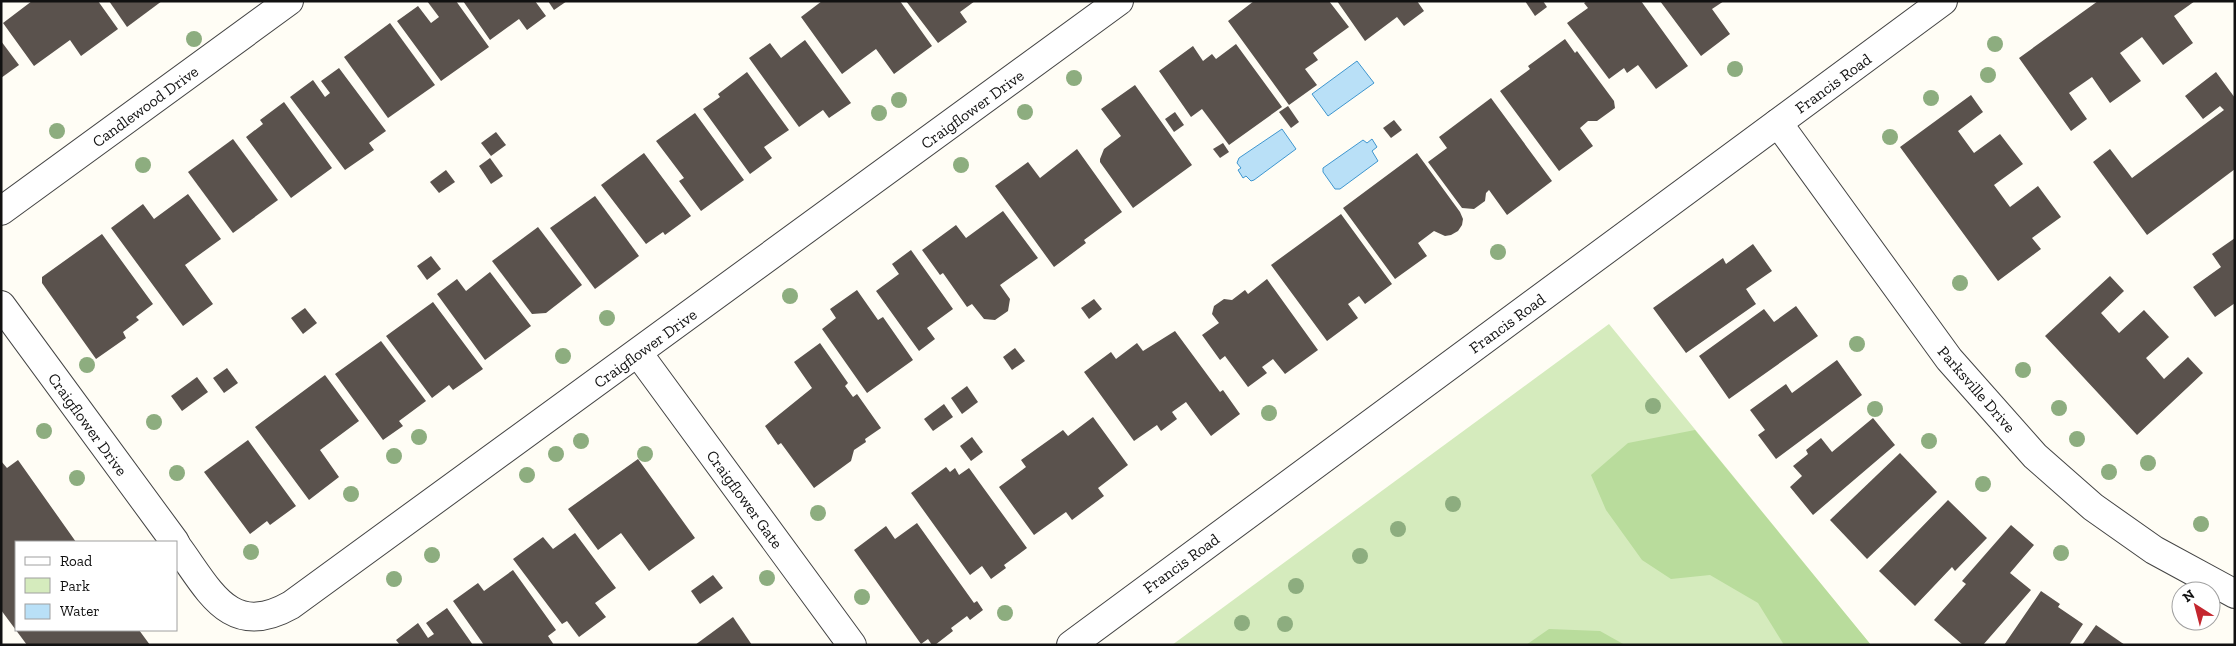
<svg xmlns="http://www.w3.org/2000/svg" width="2236" height="646" font-family="'Zilla Slab',serif">
  <style>
    .green { fill: #d5ebbd }
    .forest { fill: #b9dc9c }
    .water { fill: #b9e0f7; stroke: #3f96cf }
    .building { fill: #5a524d }
    .lines { fill: none; stroke-linecap: round; stroke-linejoin: round }
    .minor-casing { stroke: #444; stroke-width: 30 }
    .tertiary-casing { stroke: #444; stroke-width: 30 }
    .minor { stroke: #fff; stroke-width: 28 }
    .tertiary { stroke: #fff; stroke-width: 28 }
    .tree { fill: #8dad7f }
    .labels { text-anchor: middle; stroke-width: 5; stroke-linejoin: round; paint-order: stroke }
    .street-label { font-size: 16px; fill: #111; stroke: #fff }
  </style>
  <rect width="100%" height="100%" fill="#fffdf5"/>
  <polygon class="green" points="1609,324 1871,645 1172,645"/>
  <g class="forest">
    <polygon points="1695,430 1871,645 1784,645 1758,603 1710,575 1671,579 1642,560 1606,510 1591,475 1628,443"/>
    <polygon points="1549,629 1600,631 1625,645 1526,645"/>
  </g>
  <g class="water">
    <polygon points="1357,61 1374,83 1328,116 1312,94"/>
    <polygon points="1282,129 1296,149 1254,180 1251,181 1246,176 1243,178 1238,170 1241,168 1237,163 1239,158"/>
    <polygon points="1372,139 1377,147 1372,151 1378,161 1340,189 1335,189 1323,172 1323,168 1363,140 1367,143"/>
  </g>
  <g class="building">
    <polygon points="32,1 98,1 118,29 81,56 70,40 34,66 3,23"/>
    <polygon points="109,1 162,1 127,27"/>
    <polygon points="427,1 456,1 489,47 441,81 397,21 418,6 431,23 439,17"/>
    <polygon points="463,1 535,1 546,16 527,30 519,19 490,40"/>
    <polygon points="548,1 567,1 554,10"/>
    <polygon points="822,1 900,1 932,46 894,74 876,49 842,74 801,17"/>
    <polygon points="906,1 975,1 960,12 967,22 938,43"/>
    <polygon points="1254,1 1329,1 1349,27 1313,53 1318,60 1305,69 1317,85 1289,105 1228,21"/>
    <polygon points="1337,1 1417,1 1424,11 1404,26 1397,17 1365,41"/>
    <polygon points="1525,1 1543,1 1547,7 1535,16"/>
    <polygon points="1587,1 1641,1 1688,66 1656,89 1638,65 1627,73 1624,68 1609,79 1567,23 1588,8 1584,3"/>
    <polygon points="1660,1 1724,1 1712,9 1730,34 1701,56"/>
    <polygon points="2098,1 2195,1 2174,16 2193,43 2163,65 2142,37 2120,53 2141,81 2110,103 2092,77 2069,93 2087,119 2071,131 2019,58"/>
    <polygon points="390,23 435,85 388,118 344,57"/>
    <polygon points="1565,39 1575,53 1577,51 1614,101 1615,108 1597,121 1588,121 1580,128 1593,146 1559,171 1500,91 1530,69 1528,66"/>
    <polygon points="805,40 851,103 829,118 823,110 799,127 749,58 770,43 781,58"/>
    <polygon points="1,41 19,65 1,78"/>
    <polygon points="1236,44 1282,107 1229,145 1202,109 1191,117 1159,71 1193,46 1203,61 1212,54 1216,59"/>
    <polygon points="339,68 386,131 369,143 374,150 345,170 290,97 313,80 325,97 330,93 321,81"/>
    <polygon points="747,72 789,130 764,147 772,158 750,174 703,109 720,97 718,94"/>
    <polygon points="2216,72 2235,98 2235,169 2147,235 2093,162 2110,149 2132,178 2224,110 2220,106 2203,119 2185,96"/>
    <polygon points="1135,85 1192,165 1133,208 1100,162 1100,159 1104,149 1121,136 1101,109"/>
    <polygon points="1971,95 1983,112 1958,131 1974,153 2000,134 2023,164 1994,185 2010,207 2038,186 2061,217 2032,238 2041,249 1998,281 1900,147"/>
    <polygon points="1491,98 1552,181 1507,215 1489,190 1486,193 1485,201 1474,209 1462,208 1428,162 1447,148 1439,137"/>
    <polygon points="284,102 332,168 291,198 246,137 263,124 260,120"/>
    <polygon points="1288,106 1299,122 1291,128 1279,112"/>
    <polygon points="1175,112 1184,125 1174,132 1165,119"/>
    <polygon points="695,113 744,180 701,211 679,181 684,178 656,141"/>
    <polygon points="1394,120 1402,130 1391,138 1383,128"/>
    <polygon points="496,132 506,145 491,156 481,143"/>
    <polygon points="233,139 278,200 233,233 188,172"/>
    <polygon points="1223,143 1229,152 1220,158 1213,149"/>
    <polygon points="1077,149 1122,212 1084,240 1086,243 1054,267 995,186 1028,162 1040,178"/>
    <polygon points="644,153 691,216 665,235 663,232 646,244 601,185"/>
    <polygon points="1417,153 1460,212 1463,219 1462,225 1458,231 1451,235 1445,236 1434,231 1418,243 1427,256 1395,279 1343,208"/>
    <polygon points="490,158 503,176 491,184 479,166"/>
    <polygon points="446,170 455,182 439,193 430,182"/>
    <polygon points="188,194 221,239 185,265 213,304 183,326 111,228 143,204 154,219"/>
    <polygon points="595,196 639,256 595,289 550,228"/>
    <polygon points="1003,211 1038,258 1000,285 1010,299 1008,311 995,320 984,319 972,304 967,307 943,273 940,275 922,250 956,225 966,238"/>
    <polygon points="1341,214 1392,284 1365,304 1359,296 1348,304 1358,318 1327,341 1271,265"/>
    <polygon points="538,227 582,285 546,313 532,314 492,261"/>
    <polygon points="102,234 153,304 136,317 139,320 123,332 126,338 96,359 42,283 42,277"/>
    <polygon points="2235,238 2235,303 2215,317 2193,287 2221,267 2212,254"/>
    <polygon points="1753,244 1772,271 1746,289 1756,304 1686,353 1653,308 1723,258 1726,264"/>
    <polygon points="911,250 953,309 927,328 935,339 919,351 876,291 899,274 892,264"/>
    <polygon points="431,256 441,269 427,280 417,266"/>
    <polygon points="490,272 531,326 485,360 437,294 457,279 466,291"/>
    <polygon points="2110,276 2124,291 2101,313 2119,333 2144,310 2169,337 2146,358 2164,379 2188,357 2203,373 2137,435 2045,336"/>
    <polygon points="1267,279 1318,350 1285,374 1273,359 1262,367 1267,373 1248,387 1225,356 1220,360 1202,335 1219,323 1212,314 1214,306 1224,299 1232,300 1245,290 1248,294"/>
    <polygon points="857,290 878,320 883,317 913,360 867,393 822,329 836,318 830,309"/>
    <polygon points="1094,299 1102,309 1089,319 1081,308"/>
    <polygon points="433,302 483,369 453,390 449,385 432,398 386,336"/>
    <polygon points="1796,306 1818,336 1729,399 1699,356 1764,309 1774,322"/>
    <polygon points="305,308 317,323 303,334 291,318"/>
    <polygon points="1175,331 1220,392 1223,390 1240,414 1211,436 1186,402 1172,412 1177,419 1161,431 1157,425 1134,441 1084,372 1111,352 1116,359 1137,343 1143,351"/>
    <polygon points="381,341 426,401 399,421 403,426 383,440 335,374"/>
    <polygon points="820,343 848,383 845,386 853,397 857,394 881,428 865,439 866,442 854,450 851,461 814,488 781,443 778,445 765,426 812,388 794,362"/>
    <polygon points="1015,348 1025,361 1012,370 1003,357"/>
    <polygon points="1837,360 1862,395 1776,459 1758,435 1765,430 1750,410 1786,384 1792,393"/>
    <polygon points="227,368 238,383 224,393 213,378"/>
    <polygon points="325,375 359,421 320,450 339,477 309,500 255,427"/>
    <polygon points="197,377 208,392 182,411 171,396"/>
    <polygon points="967,386 978,402 962,414 951,398"/>
    <polygon points="944,404 953,417 933,431 924,419"/>
    <polygon points="1093,417 1128,465 1098,488 1104,496 1072,520 1066,512 1034,535 999,487 1026,467 1021,460 1063,430 1068,436"/>
    <polygon points="1873,418 1895,445 1813,515 1790,487 1802,476 1793,466 1808,454 1806,450 1821,438 1832,452"/>
    <polygon points="972,437 983,452 971,461 960,446"/>
    <polygon points="248,440 296,506 270,525 267,521 250,534 204,472"/>
    <polygon points="1900,453 1937,492 1867,559 1830,520"/>
    <polygon points="638,459 695,538 649,571 621,533 598,550 568,509"/>
    <polygon points="18,460 76,542 16,542 16,630 139,630 150,645 27,645 1,610 1,461 7,468"/>
    <polygon points="946,467 950,472 955,468 959,475 969,468 1027,548 1004,565 1006,568 991,579 982,566 970,575 911,493"/>
    <polygon points="1948,500 1987,538 1955,571 1952,567 1915,606 1879,571"/>
    <polygon points="917,523 974,603 977,601 983,610 970,620 967,616 951,628 953,631 935,645 932,645 928,639 921,644 854,550 886,526 895,539"/>
    <polygon points="2011,525 2034,545 2010,573 2031,590 1983,645 1963,645 1934,620 1966,584 1962,581"/>
    <polygon points="575,533 616,588 595,603 606,617 579,637 567,621 562,624 513,559 543,537 553,549"/>
    <polygon points="513,570 556,630 548,636 554,645 484,645 453,601 478,583 484,591"/>
    <polygon points="713,575 723,588 700,604 691,591"/>
    <polygon points="2041,591 2060,604 2058,607 2083,624 2069,645 2004,645"/>
    <polygon points="447,608 473,645 400,645 396,640 418,623 428,638 434,634 426,623"/>
    <polygon points="733,617 752,645 695,645"/>
    <polygon points="2096,625 2125,645 2082,645"/>
  </g>
  <g class="lines">
    <g class="minor-casing">
      <g id="minor">
        <polyline points="1778,123 1949,359 2035,456 2093,507 2154,550 2235,594"/>
        <polyline points="1,211 289,1"/>
        <polyline points="1,305 175,542"/>
        <polyline points="638,353 852,645"/>
        <path d="M176,545c33,44 53,95 115,60l828,-604"/>
      </g>
    </g>
    <g class="tertiary-casing">
      <polyline id="tertiary" points="1071,645 1943,1"/>
    </g>
    <use href="#minor" class="minor"/>
    <use href="#tertiary" class="tertiary"/>
  </g>
  <g class="tree">
    <circle cx="194" cy="39" r="8"/>
    <circle cx="1995" cy="44" r="8"/>
    <circle cx="1735" cy="69" r="8"/>
    <circle cx="1988" cy="75" r="8"/>
    <circle cx="1074" cy="78" r="8"/>
    <circle cx="1931" cy="98" r="8"/>
    <circle cx="899" cy="100" r="8"/>
    <circle cx="1025" cy="112" r="8"/>
    <circle cx="879" cy="113" r="8"/>
    <circle cx="57" cy="131" r="8"/>
    <circle cx="1890" cy="137" r="8"/>
    <circle cx="143" cy="165" r="8"/>
    <circle cx="961" cy="165" r="8"/>
    <circle cx="1498" cy="252" r="8"/>
    <circle cx="1960" cy="283" r="8"/>
    <circle cx="790" cy="296" r="8"/>
    <circle cx="607" cy="318" r="8"/>
    <circle cx="1857" cy="344" r="8"/>
    <circle cx="563" cy="356" r="8"/>
    <circle cx="87" cy="365" r="8"/>
    <circle cx="2023" cy="370" r="8"/>
    <circle cx="1653" cy="406" r="8"/>
    <circle cx="2059" cy="408" r="8"/>
    <circle cx="1875" cy="409" r="8"/>
    <circle cx="1269" cy="413" r="8"/>
    <circle cx="154" cy="422" r="8"/>
    <circle cx="44" cy="431" r="8"/>
    <circle cx="419" cy="437" r="8"/>
    <circle cx="2077" cy="439" r="8"/>
    <circle cx="581" cy="441" r="8"/>
    <circle cx="1929" cy="441" r="8"/>
    <circle cx="556" cy="454" r="8"/>
    <circle cx="645" cy="454" r="8"/>
    <circle cx="394" cy="456" r="8"/>
    <circle cx="2148" cy="463" r="8"/>
    <circle cx="2109" cy="472" r="8"/>
    <circle cx="177" cy="473" r="8"/>
    <circle cx="527" cy="475" r="8"/>
    <circle cx="77" cy="478" r="8"/>
    <circle cx="1983" cy="484" r="8"/>
    <circle cx="351" cy="494" r="8"/>
    <circle cx="1453" cy="504" r="8"/>
    <circle cx="818" cy="513" r="8"/>
    <circle cx="2201" cy="524" r="8"/>
    <circle cx="1398" cy="529" r="8"/>
    <circle cx="251" cy="552" r="8"/>
    <circle cx="2061" cy="553" r="8"/>
    <circle cx="432" cy="555" r="8"/>
    <circle cx="1360" cy="556" r="8"/>
    <circle cx="767" cy="578" r="8"/>
    <circle cx="394" cy="579" r="8"/>
    <circle cx="1296" cy="586" r="8"/>
    <circle cx="862" cy="597" r="8"/>
    <circle cx="1005" cy="613" r="8"/>
    <circle cx="1242" cy="623" r="8"/>
    <circle cx="1285" cy="624" r="8"/>
  </g>
  <g class="labels">
    <g class="street-label">
      <text transform="translate(1833 83) rotate(-36)" y="6">Francis Road</text>
      <text transform="translate(145 106) rotate(-36)" y="6">Candlewood Drive</text>
      <text transform="translate(972 109) rotate(-36)" y="6">Craigflower Drive</text>
      <text transform="translate(1507 323) rotate(-36)" y="6">Francis Road</text>
      <text transform="translate(645 348) rotate(-36)" y="6">Craigflower Drive</text>
      <text transform="translate(1977 389) rotate(49)" y="6">Parksville Drive</text>
      <text transform="translate(88 424) rotate(54)" y="6">Craigflower Drive</text>
      <text transform="translate(745 499) rotate(54)" y="6">Craigflower Gate</text>
      <text transform="translate(1181 563) rotate(-36)" y="6">Francis Road</text>
    </g>
  </g>
  <rect width="2236" height="646" fill="none" stroke="#111111" stroke-width="5"/>
  <rect x="15" y="541" width="162" height="90" fill="#ffffff" stroke="#a0a0a0"/>
  <rect x="25" y="557" width="25" height="8" fill="#ffffff" stroke="#a0a0a0"/>
  <text x="60" y="566" font-size="15" fill="#111111">Road</text>
  <rect x="25" y="578" width="25" height="15" fill="#d5ebbd" stroke="#a0a0a0"/>
  <text x="60" y="591" font-size="15" fill="#111111">Park</text>
  <rect x="25" y="604" width="25" height="15" fill="#b9e0f7" stroke="#a0a0a0"/>
  <text x="60" y="616" font-size="15" fill="#111111">Water</text>
  <g transform="translate(2196 606) rotate(324)"><circle r="24" fill="#ffffff" stroke="#a0a0a0"/>
  <path d="M0-4L9 19L0 12L-9 19Z" fill="#c4262e"/>
  <text y="-8" font-size="14" font-weight="bold" text-anchor="middle" fill="#111111">N</text>
  </g>
</svg>
